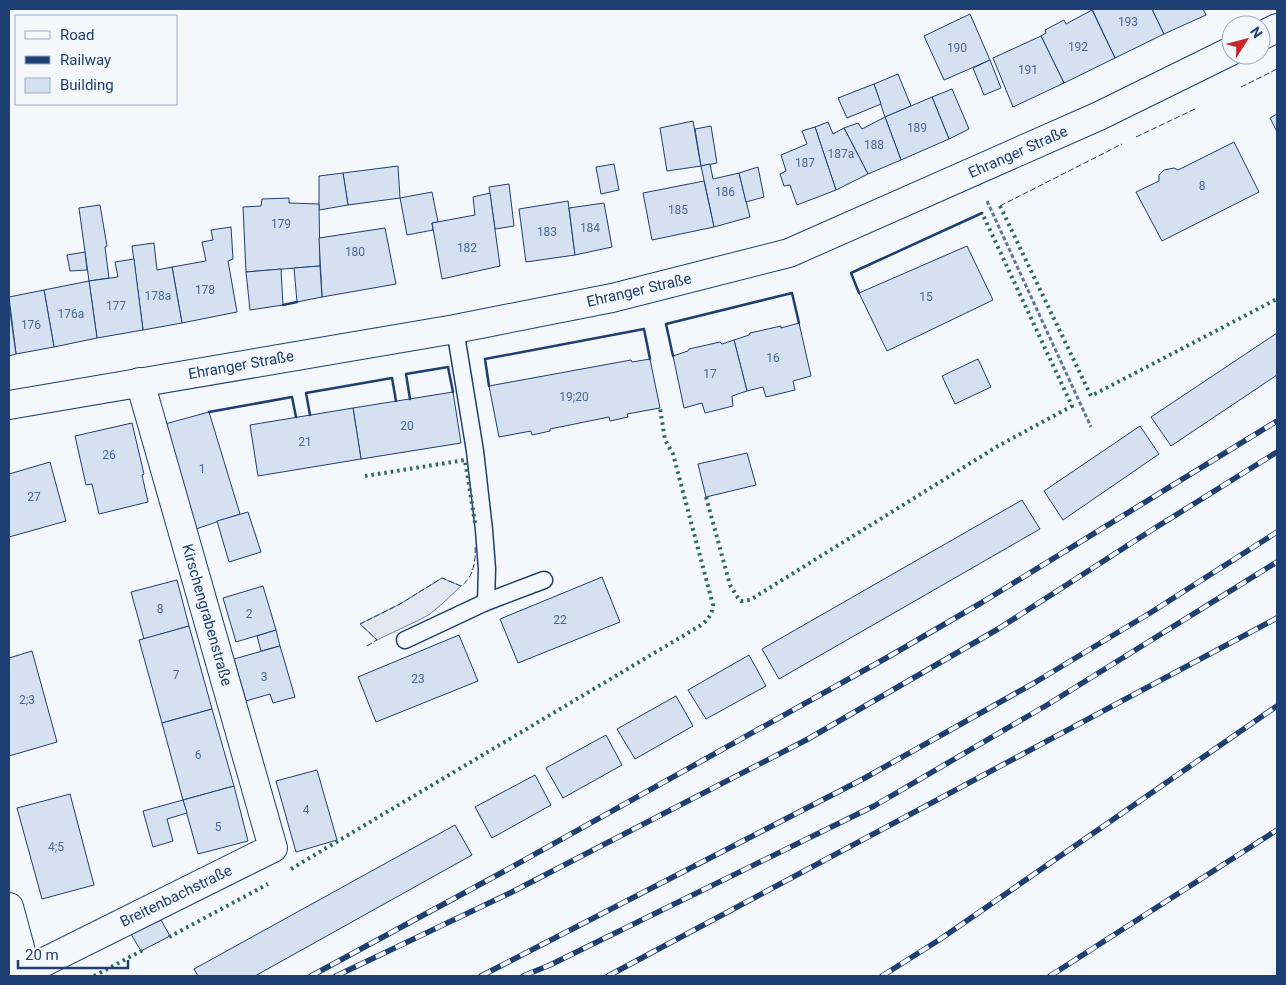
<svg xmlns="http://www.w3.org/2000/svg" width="1286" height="985" font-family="Roboto,sans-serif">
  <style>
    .parking { fill: #e3e8f0; stroke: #687fa3 }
    .building { fill: #d5e0f0; stroke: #1d3f73 }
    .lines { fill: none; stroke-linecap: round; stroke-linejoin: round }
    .service-casing { stroke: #1d3f73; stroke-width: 19 }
    .minor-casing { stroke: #1d3f73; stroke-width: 30 }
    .path { stroke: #5e769c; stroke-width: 3; stroke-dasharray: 4 2.5; stroke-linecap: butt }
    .service { stroke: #f4f7fb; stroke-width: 16 }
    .minor { stroke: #f4f7fb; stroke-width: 28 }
    .rail-casing { stroke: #1d3f73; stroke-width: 5.5 }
    .rail { stroke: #f4f7fb; stroke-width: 4; stroke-dasharray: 11; stroke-linecap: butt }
    .hedge { stroke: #2c6c60; stroke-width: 4; stroke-dasharray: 2.5 4; stroke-linecap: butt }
    .fence { stroke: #1d3f73; stroke-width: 1; stroke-dasharray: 6 2.5; stroke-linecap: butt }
    .wall { stroke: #1d3f73; stroke-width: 2.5 }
    .labels { text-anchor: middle; stroke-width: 4; stroke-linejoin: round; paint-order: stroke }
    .number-label { font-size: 12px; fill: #4b6792 }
    .street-label { font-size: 15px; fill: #1d3f73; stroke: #f4f7fb }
  </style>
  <rect width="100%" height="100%" fill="#f4f7fb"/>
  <polygon class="parking" points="442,578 461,586 443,603 430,614 421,619 377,640 360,624 400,604"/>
  <g class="building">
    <polygon points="1092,9 1152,9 1164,34 1115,58"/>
    <polygon points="1152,9 1203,9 1206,15 1164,34"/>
    <polygon points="1092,10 1115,58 1064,83 1041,36 1046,33 1045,30 1064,20 1066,24"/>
    <polygon points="970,14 990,60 944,80 924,36"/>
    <polygon points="1041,36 1064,83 1013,107 993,58"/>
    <polygon points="990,60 1001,88 984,95 973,68"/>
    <polygon points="898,74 911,106 885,117 874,84"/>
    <polygon points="874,84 881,104 847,118 838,98"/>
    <polygon points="952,89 969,129 949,139 932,97"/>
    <polygon points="932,97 949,139 901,160 885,117"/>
    <polygon points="1277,114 1277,132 1270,118"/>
    <polygon points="885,117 901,160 868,174 844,128 858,123 862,129"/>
    <polygon points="693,121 701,166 667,171 660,128"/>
    <polygon points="828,122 833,134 844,128 868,174 836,190 815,127"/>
    <polygon points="711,126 717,163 701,166 695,129"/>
    <polygon points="815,127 836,190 797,205 790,185 784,186 780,174 786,171 781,155 807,144 802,131"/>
    <polygon points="1234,142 1259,192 1162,241 1136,192 1159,181 1159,175 1164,170 1174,168 1178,170"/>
    <polygon points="614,164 619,190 601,194 596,167"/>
    <polygon points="710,164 713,179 739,173 750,217 714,227 701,166"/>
    <polygon points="398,166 400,198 348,205 343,173"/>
    <polygon points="758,167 764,197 746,202 739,173"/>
    <polygon points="343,173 348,205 319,210 319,176"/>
    <polygon points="704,181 714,227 652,240 643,193"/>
    <polygon points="509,184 514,226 495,229 489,187"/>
    <polygon points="432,192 438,222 432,223 433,230 407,235 400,198"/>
    <polygon points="490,193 500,266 442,279 432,223 475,215 473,197"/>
    <polygon points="289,198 289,203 319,204 320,266 246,272 243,207 261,206 262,199"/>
    <polygon points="568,201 575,255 526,262 519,209"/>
    <polygon points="604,203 612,247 575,255 569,208"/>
    <polygon points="100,205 107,246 105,247 109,278 89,281 79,208"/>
    <polygon points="231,227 233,259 228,261 237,312 182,323 172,267 206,261 202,242 213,240 211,230"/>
    <polygon points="385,228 396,284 322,297 319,238"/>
    <polygon points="154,243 157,270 172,267 182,323 143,330 132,246"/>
    <polygon points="967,246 993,300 887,351 859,293"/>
    <polygon points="85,252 87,270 70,271 67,255"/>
    <polygon points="134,259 143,330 97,338 89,281 118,277 115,262"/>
    <polygon points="320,266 322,297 297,302 294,268"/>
    <polygon points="281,269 283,305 250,310 246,272"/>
    <polygon points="89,281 97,338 54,347 44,290"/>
    <polygon points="44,290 54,347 16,354 9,297"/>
    <polygon points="9,304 16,354 9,356"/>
    <polygon points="799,323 811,376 793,381 795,390 766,397 763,387 747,391 734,340 749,335 750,333 781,326 781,328"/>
    <polygon points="1277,333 1277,375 1171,446 1151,417"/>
    <polygon points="734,340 747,391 732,396 733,406 705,413 702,403 684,408 673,356 688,351 689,349 720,342 722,344"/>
    <polygon points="650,359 660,408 627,414 628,417 610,421 609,417 550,429 550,431 532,435 531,431 499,437 489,386 631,360 632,362"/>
    <polygon points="978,359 991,387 955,404 942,376"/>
    <polygon points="453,392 461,443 361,459 353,408"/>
    <polygon points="353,408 361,459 258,476 250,425"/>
    <polygon points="209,412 240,514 196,529 165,424"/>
    <polygon points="132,423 144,474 142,475 148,502 99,514 92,484 86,485 75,436"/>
    <polygon points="1140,426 1159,454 1063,520 1044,491"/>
    <polygon points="747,453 756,485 706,497 698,464"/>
    <polygon points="50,462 66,521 9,537 9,474"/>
    <polygon points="1022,500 1040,529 779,679 762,649"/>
    <polygon points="248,512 261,552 229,562 217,521"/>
    <polygon points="602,577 620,622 518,663 500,619"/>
    <polygon points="177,580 189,626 144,639 131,592"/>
    <polygon points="263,586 276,630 236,642 223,598"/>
    <polygon points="189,626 212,709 162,723 139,640"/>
    <polygon points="276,630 280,646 261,651 257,636"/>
    <polygon points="459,635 478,681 376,722 358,677"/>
    <polygon points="280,646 295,697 273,703 270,694 246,701 234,659"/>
    <polygon points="32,651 57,742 9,756 9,658"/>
    <polygon points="749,655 766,686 706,719 688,690"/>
    <polygon points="676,696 693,726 635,759 617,729"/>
    <polygon points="212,709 234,786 183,800 162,723"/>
    <polygon points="606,735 622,765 563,798 546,768"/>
    <polygon points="317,770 337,840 296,852 276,781"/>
    <polygon points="535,775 551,805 492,838 475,807"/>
    <polygon points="234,786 248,841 198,854 183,800"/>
    <polygon points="70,794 94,885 42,899 17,808"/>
    <polygon points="183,800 187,813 167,819 173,841 153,847 143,811"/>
    <polygon points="455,825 472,855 255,976 198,976 194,969"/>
    <polygon points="161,920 170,936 141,951 131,934"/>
  </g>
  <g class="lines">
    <g class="service-casing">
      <g id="service">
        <polyline points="455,329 475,451 484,530 487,569 486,602 544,580"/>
        <polyline points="405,640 486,602"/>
      </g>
    </g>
    <g class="minor-casing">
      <g id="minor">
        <polyline points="1261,36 1277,28"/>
        <polyline points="9,405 455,329 612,298 789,253 1099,116 1231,51"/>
        <polyline points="9,907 26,970"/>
        <polyline points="16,976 273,848 140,382"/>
      </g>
    </g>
    <polyline class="path" points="987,201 1091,427"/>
    <use href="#service" class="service"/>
    <use href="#minor" class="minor"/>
    <g class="rail-casing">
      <g id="rail">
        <polyline points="311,976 501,873 888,657 981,603 1277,421"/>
        <polyline points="336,976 510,893 808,739 998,629 1147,533 1277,452"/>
        <polyline points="481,976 863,779 1034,683 1150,613 1277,532"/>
        <polyline points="523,976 550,965 874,806 1047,705 1277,562"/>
        <polyline points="608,976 1277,618"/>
        <polyline points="882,976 939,940 1277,706"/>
        <polyline points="1050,976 1277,830"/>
      </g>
    </g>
    <use href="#rail" class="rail"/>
    <g class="hedge">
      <polyline points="1000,206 1091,396 1277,299"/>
      <polyline points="365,476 465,460 475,523"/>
      <polyline points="706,497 730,585 738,598 741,601 750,600 998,446 1072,406 982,213"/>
      <path d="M291,869l412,-245c6,-6 9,-10 10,-19l-40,-151 -8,-14 -5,-32"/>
      <polyline points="169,937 268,884"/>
      <polyline points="94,976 145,949"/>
    </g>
    <g class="fence">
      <polyline points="1241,87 1277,69"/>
      <polyline points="1136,137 1197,108"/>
      <polyline points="1000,206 1122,144"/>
      <path d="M367,646l10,-6 -17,-16 40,-20 42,-26 19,8c13,-9 15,-26 14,-41"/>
    </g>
    <g class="wall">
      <polyline points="859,293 851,273 982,213"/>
      <polyline points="283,305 297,302"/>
      <polyline points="673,356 666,324 792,293 799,323"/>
      <polyline points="489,386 485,359 644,329 650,359"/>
      <polyline points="410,399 406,374 448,367 453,392"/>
      <polyline points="209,412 292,397 296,417"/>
      <polyline points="310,415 306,393 392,378 396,401"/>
    </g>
  </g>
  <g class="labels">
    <g class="number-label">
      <text x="1128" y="26">193</text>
      <text x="1078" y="51">192</text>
      <text x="957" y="52">190</text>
      <text x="1028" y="74">191</text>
      <text x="917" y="132">189</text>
      <text x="874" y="149">188</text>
      <text x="841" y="158">187a</text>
      <text x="805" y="167">187</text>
      <text x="1202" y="190">8</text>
      <text x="725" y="196">186</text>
      <text x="678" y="214">185</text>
      <text x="281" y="228">179</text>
      <text x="590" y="232">184</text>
      <text x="547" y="236">183</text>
      <text x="467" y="252">182</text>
      <text x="355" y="256">180</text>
      <text x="205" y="294">178</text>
      <text x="158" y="300">178a</text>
      <text x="926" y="301">15</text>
      <text x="116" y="310">177</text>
      <text x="71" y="318">176a</text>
      <text x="31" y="329">176</text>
      <text x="773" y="362">16</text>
      <text x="710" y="378">17</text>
      <text x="574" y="401">19;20</text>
      <text x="407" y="430">20</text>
      <text x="305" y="446">21</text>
      <text x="109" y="459">26</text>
      <text x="202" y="473">1</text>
      <text x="34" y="501">27</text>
      <text x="160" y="613">8</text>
      <text x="249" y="618">2</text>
      <text x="560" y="624">22</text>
      <text x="176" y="679">7</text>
      <text x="264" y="681">3</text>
      <text x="418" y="683">23</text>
      <text x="27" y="704">2;3</text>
      <text x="198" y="759">6</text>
      <text x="306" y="814">4</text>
      <text x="218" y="831">5</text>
      <text x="56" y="851">4;5</text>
    </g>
    <g class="street-label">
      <text transform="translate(1018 152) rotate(-24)" y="5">Ehranger Straße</text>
      <text transform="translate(639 290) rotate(-13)" y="5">Ehranger Straße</text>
      <text transform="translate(241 365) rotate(-10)" y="5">Ehranger Straße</text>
      <text transform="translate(207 615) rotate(74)" y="5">Kirschengrabenstraße</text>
      <text transform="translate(176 896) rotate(-26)" y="5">Breitenbachstraße</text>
    </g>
  </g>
  <rect width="1286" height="985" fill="none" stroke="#1d3f73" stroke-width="20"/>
  <rect x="15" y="15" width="162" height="90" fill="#f4f7fb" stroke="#9eadc5"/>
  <rect x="25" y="31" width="25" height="8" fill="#f4f7fb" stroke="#9eadc5"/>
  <text x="60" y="40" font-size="15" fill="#1d3f73">Road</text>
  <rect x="25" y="56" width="25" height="8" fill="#1d3f73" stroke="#9eadc5"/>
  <text x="60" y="65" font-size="15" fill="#1d3f73">Railway</text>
  <rect x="25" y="78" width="25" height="15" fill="#d5e0f0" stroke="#9eadc5"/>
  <text x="60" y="90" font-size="15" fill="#1d3f73">Building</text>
  <g transform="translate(1246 40) rotate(54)"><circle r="24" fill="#f4f7fb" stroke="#9eadc5"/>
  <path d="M0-4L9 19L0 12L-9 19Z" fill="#c62828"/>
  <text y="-8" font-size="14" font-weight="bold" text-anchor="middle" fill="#1d3f73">N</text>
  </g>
  <path d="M18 960v8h110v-8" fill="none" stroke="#1d3f73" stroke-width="2.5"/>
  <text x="25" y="960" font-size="15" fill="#1d3f73" stroke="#f4f7fb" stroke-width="4" paint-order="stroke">20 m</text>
</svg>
